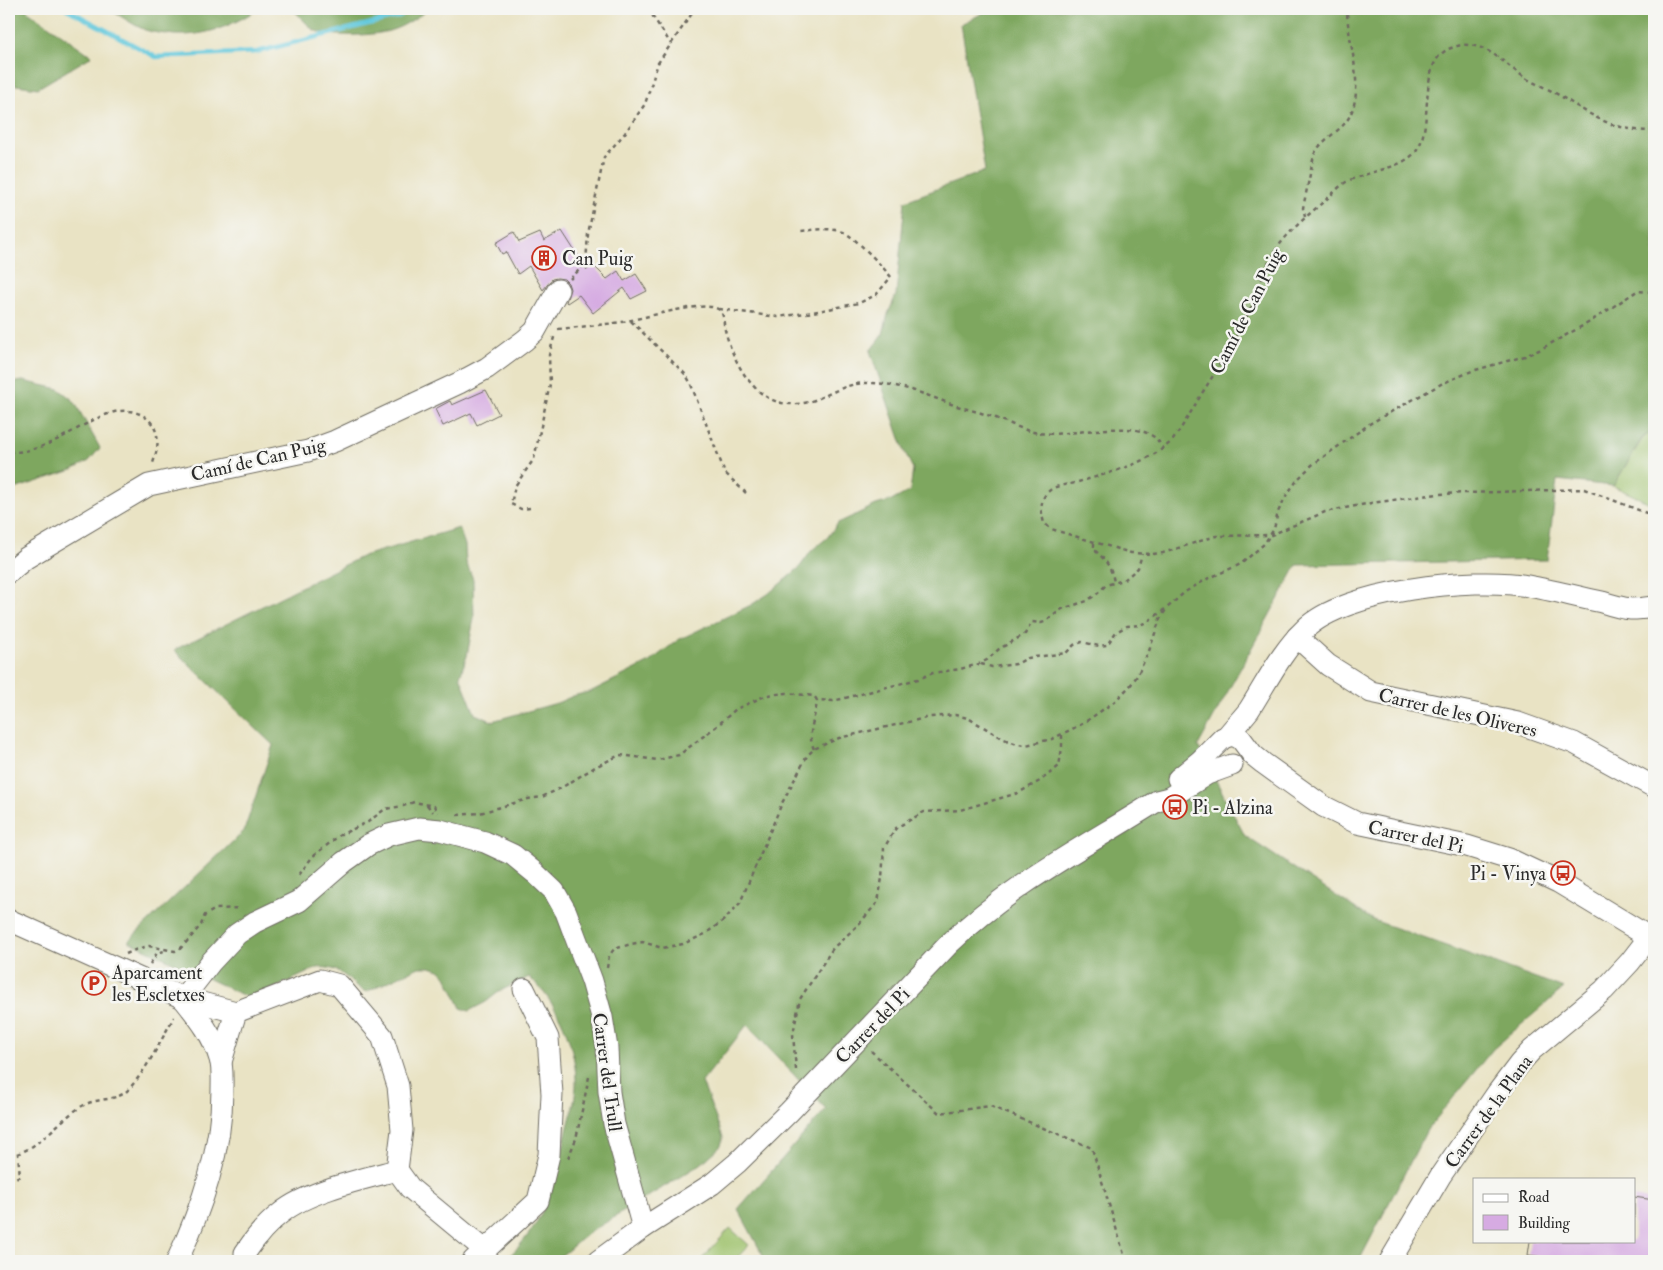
<svg xmlns="http://www.w3.org/2000/svg" width="1663" height="1270" font-family="'IM FELL Double Pica',serif">
  <style>
    .green { fill: #9dc16b; stroke: #64764b }
    .forest { fill: #7ea75f; stroke: #546945 }
    .lines { fill: none; stroke-linecap: round; stroke-linejoin: round }
    .stream { stroke: #60c8dc; stroke-width: 4.5 }
    .building { fill: #d6abe2 }
    .minor-casing { stroke: #6e6b61; stroke-width: 23 }
    .path { stroke: #6e6b61; stroke-width: 2.5; stroke-dasharray: 4 4; stroke-linecap: butt }
    .minor { stroke: #fff; stroke-width: 21 }
    .labels { text-anchor: middle; stroke-width: 5; stroke-linejoin: round; paint-order: stroke }
    .poi-label { font-size: 19px; fill: #2b2b2b; stroke: #f6f6f2; text-anchor: start }
    .street-label { font-size: 19px; fill: #2b2b2b; stroke: #f6f6f2 }
  </style>
  <rect width="100%" height="100%" fill="#f6f6f2"/>
  <filter id="ink" filterUnits="userSpaceOnUse"><feTurbulence type="fractalNoise" baseFrequency=".02" numOctaves="2"/><feDisplacementMap in="SourceGraphic" scale="10" xChannelSelector="R" yChannelSelector="G"/><feConvolveMatrix kernelMatrix="1 2 1 2 8 2 1 2 1" color-interpolation-filters="sRGB"/></filter>
  <filter id="wash" filterUnits="userSpaceOnUse"><feTurbulence type="fractalNoise" baseFrequency=".0096" numOctaves="4" result="noise"/><feDisplacementMap in="SourceGraphic" scale="20" xChannelSelector="R" yChannelSelector="G"/><feGaussianBlur stdDeviation="1.12" result="paint"/><feColorMatrix in="noise" values="0 0 0 0 0 0 0 0 0 0 0 0 0 0 0 0 0 1.4 0 .05"/><feComposite in="paint" operator="in"/></filter>
  <g filter="url(#wash)">
    <rect width="100%" height="100%" fill="#e9e3c4"/>
    <g class="green">
      <polygon points="1654,430 1654,505 1613,486 1643,438"/>
      <polygon points="730,1228 749,1245 734,1261 700,1261"/>
    </g>
    <g class="forest">
      <polygon points="9,9 25,9 92,56 38,88 9,84"/>
      <path d="M108,9h150c-26,17 -51,27 -83,26 -10,-1 -21,-2 -30,-5 -14,-6 -25,-15 -37,-21z"/>
      <path d="M291,9h138c-12,8 -24,17 -37,21 -15,6 -64,8 -78,0 -8,-5 -14,-16 -23,-21z"/>
      <path d="M991,9h663v421l-12,8 -29,48 -56,-6 -10,80 -250,5 -99,181 47,90 128,84 191,68 -71,61 -66,81 -68,131h-593l-28,-52 88,-100 -79,-84 -45,57 21,55 -2,9 -20,18 -114,70 -21,18 -13,9h-49c40,-35 52,-77 62,-127 4,-15 9,-32 10,-48 1,-39 -18,-84 -47,-109l-29,14 -14,11 -17,9 -8,-3 -15,-32 -7,-6 -9,-3h-11l-53,25c-19,-10 -24,-27 -49,-24l-66,31 -123,-58 116,-110 29,-86 -99,-95 189,-94 96,-28 6,17 1,17 7,17 1,39 -7,38 -7,20 15,38 17,7 65,-18 16,-7 19,-5 56,-28 30,-23 73,-35 17,-11 31,-26 13,-18 15,-12 11,-15 38,-18 17,-5 17,-9 3,-22 -9,-19 -34,-99 13,-17 5,-20 8,-19 9,-94 80,-30 -24,-147z"/>
      <polygon points="23,381 59,389 74,401 100,448 89,461 72,470 9,491 9,383"/>
    </g>
    <g class="lines">
      <polyline class="stream" points="67,9 156,57 257,52 400,16 409,9"/>
    </g>
    <g id="blocks">
      <g class="building">
        <polygon points="562,231 587,270 593,265 607,279 618,271 624,281 636,274 647,291 631,299 624,288 593,313 579,295 567,303 566,302 570,289 568,283 564,279 557,278 552,279 543,290 529,266 518,274 506,252 502,254 496,243 514,232 519,242 540,233 544,241"/>
        <polygon points="486,390 499,414 477,425 471,413 443,426 435,409 450,401 452,405"/>
        <polygon points="1634,1197 1654,1200 1654,1261 1573,1261 1528,1255 1530,1241 1634,1241"/>
      </g>
    </g>
  </g>
  <g filter="url(#ink)">
    <use href="#blocks" fill-opacity="0" stroke="#6e6b61" stroke-width="1"/>
    <g class="lines">
      <g class="minor-casing">
        <g id="minor">
          <polyline points="9,572 26,558 149,485 308,451 335,441 459,383 487,368 525,340 535,331 558,290"/>
          <polyline points="1297,637 1328,665 1371,692 1518,723 1574,743 1654,787"/>
          <path d="M1227,736c7,-9 15,-17 22,-26 18,-28 32,-58 56,-81 40,-39 168,-53 223,-43 24,4 49,11 74,16 9,3 20,6 29,7 8,0 16,-1 23,-2"/>
          <polyline points="1178,779 1200,761 1223,738 1232,735 1237,737 1241,739 1253,755 1263,763 1323,806 1357,823 1467,846 1509,859 1558,882 1654,940"/>
          <polyline points="9,920 183,998 236,1012 320,980 339,985 382,1036 398,1086 402,1130 397,1170 410,1188 486,1251"/>
          <polyline points="183,998 211,962 237,934 255,922 299,901 344,862 368,845 389,835 419,828 440,830 485,842 513,855 535,873 554,891 566,912 592,981 602,1017 607,1048 609,1092 614,1124 643,1228"/>
          <polyline points="221,1062 236,1012"/>
          <path d="M245,1253c10,-15 21,-29 36,-40 27,-22 82,-34 116,-43"/>
          <path d="M177,1261c25,-54 45,-111 45,-171 0,-10 1,-22 -2,-31 -7,-24 -21,-41 -37,-61"/>
          <polyline points="473,1261 538,1201 549,1155 552,1094 548,1038 524,989"/>
          <path d="M598,1261l45,-33 69,-44 25,-21 52,-51 160,-168c61,-59 137,-98 208,-143l12,-3 38,-24 25,-9"/>
          <polyline points="1390,1261 1441,1175 1498,1092 1520,1063 1532,1050 1604,990 1630,962 1654,931"/>
        </g>
      </g>
      <g class="path">
        <polyline points="648,9 671,44"/>
        <path d="M1654,131c-43,0 -62,-16 -97,-37 -10,-6 -22,-10 -33,-17 -17,-11 -33,-30 -55,-32 -6,-1 -12,1 -18,3 -35,13 -16,74 -34,102 -13,19 -51,21 -71,32 -6,4 -12,10 -17,15 -15,13 -31,26 -44,41 -21,24 -23,47 -36,74 -14,27 -29,53 -45,78 -11,18 -20,35 -32,51 -25,23 -63,32 -94,41 -9,3 -23,3 -29,9 -10,8 -8,21 -5,32l7,6 80,24 21,1 11,-1 53,-17 55,-1 54,-23 46,-9 67,-9 146,-5 70,27"/>
        <path d="M1305,217l-2,-9 11,-53c7,-16 25,-22 34,-36 19,-31 -1,-76 -1,-110"/>
        <polyline points="570,279 586,263 588,234 604,157 625,133 645,104 658,63 695,9"/>
        <path d="M719,309l59,8 35,-5 46,-9 17,-8 15,-18c-8,-10 -37,-41 -48,-45 -14,-5 -29,-2 -43,-1"/>
        <polyline points="631,321 686,375 690,382 725,473 746,493"/>
        <path d="M558,329c21,-2 43,-4 64,-7 19,-3 81,-22 96,-13 7,4 5,14 7,21 8,31 29,73 65,74 29,2 48,-22 79,-21 31,0 59,13 88,23 13,4 26,7 39,12 14,5 28,13 43,15 31,5 90,-15 115,4 4,3 7,8 10,12"/>
        <path d="M9,452c40,1 65,-26 99,-38 20,-8 45,-1 49,22 2,10 -2,21 -5,30"/>
        <polyline points="530,508 521,509 511,504 515,486 534,459 550,384 549,355 555,334"/>
        <path d="M1094,543v7c11,8 19,20 20,34"/>
        <polyline points="981,664 992,667 1016,664 1028,658 1066,653 1074,645 1082,642 1099,646 1107,645 1116,632 1127,626 1140,625 1149,621 1165,609"/>
        <path d="M814,749c-8,-16 2,-32 3,-49"/>
        <polyline points="427,805 433,812"/>
        <polyline points="457,815 480,813 528,799 542,797 561,788 595,767 620,755 658,760 679,755 718,725 736,709 767,695 787,693 814,696 817,700 833,701 849,697 918,679 933,673 960,669 979,664 987,660 999,649 1025,634 1032,622 1041,623 1045,622 1062,609 1087,601 1098,593 1106,585 1124,580 1138,568 1142,554"/>
        <polyline points="299,875 313,856 340,835 368,822 385,809 403,806 414,802 434,806 438,813"/>
        <polyline points="126,954 137,949 149,946 175,951 180,949 190,938 201,925 205,915 216,909 240,908"/>
        <polyline points="150,964 157,953 164,951"/>
        <polyline points="607,968 609,956 614,949 631,944 643,942 662,948 683,944 705,934 724,920 740,903 782,803 807,756 814,749 839,738 930,717 955,715 968,718 1004,739 1017,744 1026,745 1052,739 1082,724 1114,702 1130,686 1137,676 1149,651 1160,619 1167,608 1185,592 1207,579 1241,564 1264,544 1274,529 1278,512 1287,494 1299,478 1312,465 1371,423 1441,384 1472,371 1525,356 1539,350 1588,323 1637,291 1654,292"/>
        <polyline points="871,1051 939,1113 990,1106 1092,1148 1126,1261"/>
        <polyline points="796,1070 793,1034 800,999 833,948 857,926 878,902 882,878 884,848 896,828 924,812 960,810 1018,793 1040,781 1059,766 1062,748 1062,734"/>
        <path d="M9,1156c30,-5 49,-37 75,-51 13,-7 32,-4 43,-14 20,-21 33,-49 47,-74"/>
        <polyline points="568,1158 576,1139 589,1077"/>
        <polyline points="9,1181 20,1176 18,1154"/>
        <polyline points="92,1261 96,1258 121,1261"/>
      </g>
      <use href="#minor" class="minor"/>
    </g>
  </g>
  <defs>
    <g id="building-ring" transform="scale(1.25)"><circle r="9.5" fill="#f6f6f2" stroke="#c8321e" stroke-width="1.5"/><path d="M-4-6H4V6H1V3H-1V6H-4ZM-2.5-4.3h1.7v1.8h-1.7ZM.8-4.3h1.7v1.8H.8ZM-2.5-1h1.7V.8h-1.7ZM.8-1h1.7V.8H.8Z" fill="#c8321e"/></g>
    <g id="bus-ring" transform="scale(1.25)"><circle r="9.5" fill="#f6f6f2" stroke="#c8321e" stroke-width="1.5"/><path d="M-5-6H5V4H4V6H2V4H-2V6H-4V4H-5ZM-3.5-4V0h7V-4ZM-3.5 1.2v1.5H-2V1.2ZM2 1.2v1.5H3.5V1.2Z" fill="#c8321e"/></g>
    <g id="parking-ring" transform="scale(1.25)"><circle r="9.5" fill="#f6f6f2" stroke="#c8321e" stroke-width="1.5"/><path d="M-3.5-5.5H1a3.5 3.5 0 0 1 0 7H-1V5.5H-3.5ZM-1-3.4V-.6H.8a1.4 1.4 0 0 0 0-2.8Z" fill="#c8321e"/></g>
  </defs>
  <g fill-rule="evenodd">
    <use href="#building-ring" x="544" y="258"/>
    <use href="#bus-ring" x="1175" y="807"/>
    <use href="#bus-ring" x="1563" y="873"/>
    <use href="#parking-ring" x="94" y="983"/>
  </g>
  <g class="labels">
    <g class="poi-label">
      <text x="562" y="265">Can Puig</text>
      <text x="1192" y="814">Pi - Alzina</text>
      <text x="1546" y="880" text-anchor="end">Pi - Vinya</text>
      <text x="112" y="979">Aparcament<tspan x="112" dy="22">les Escletxes</tspan></text>
    </g>
    <g class="street-label">
      <text transform="translate(1246 311) rotate(-63)" y="7">Camí de Can Puig</text>
      <text transform="translate(258 459) rotate(-13)" y="7">Camí de Can Puig</text>
      <text transform="translate(1458 712) rotate(13)" y="7">Carrer de les Oliveres</text>
      <text transform="translate(1416 836) rotate(12)" y="7">Carrer del Pi</text>
      <text transform="translate(872 1025) rotate(-46)" y="7">Carrer del Pi</text>
      <text transform="translate(608 1072) rotate(82)" y="7">Carrer del Trull</text>
      <text transform="translate(1488 1111) rotate(-54)" y="7">Carrer de la Plana</text>
    </g>
  </g>
  <rect width="1663" height="1270" fill="none" stroke="#f6f6f2" stroke-width="30"/>
  <rect x="1473" y="1178" width="162" height="65" fill="#f6f6f2" stroke="#a5a5a2"/>
  <rect x="1483" y="1194" width="25" height="8" fill="#ffffff" stroke="#a5a5a2"/>
  <text x="1518" y="1202" font-size="15" fill="#2b2b2b">Road</text>
  <rect x="1483" y="1215" width="25" height="15" fill="#d6abe2" stroke="#a5a5a2"/>
  <text x="1518" y="1228" font-size="15" fill="#2b2b2b">Building</text>
</svg>
